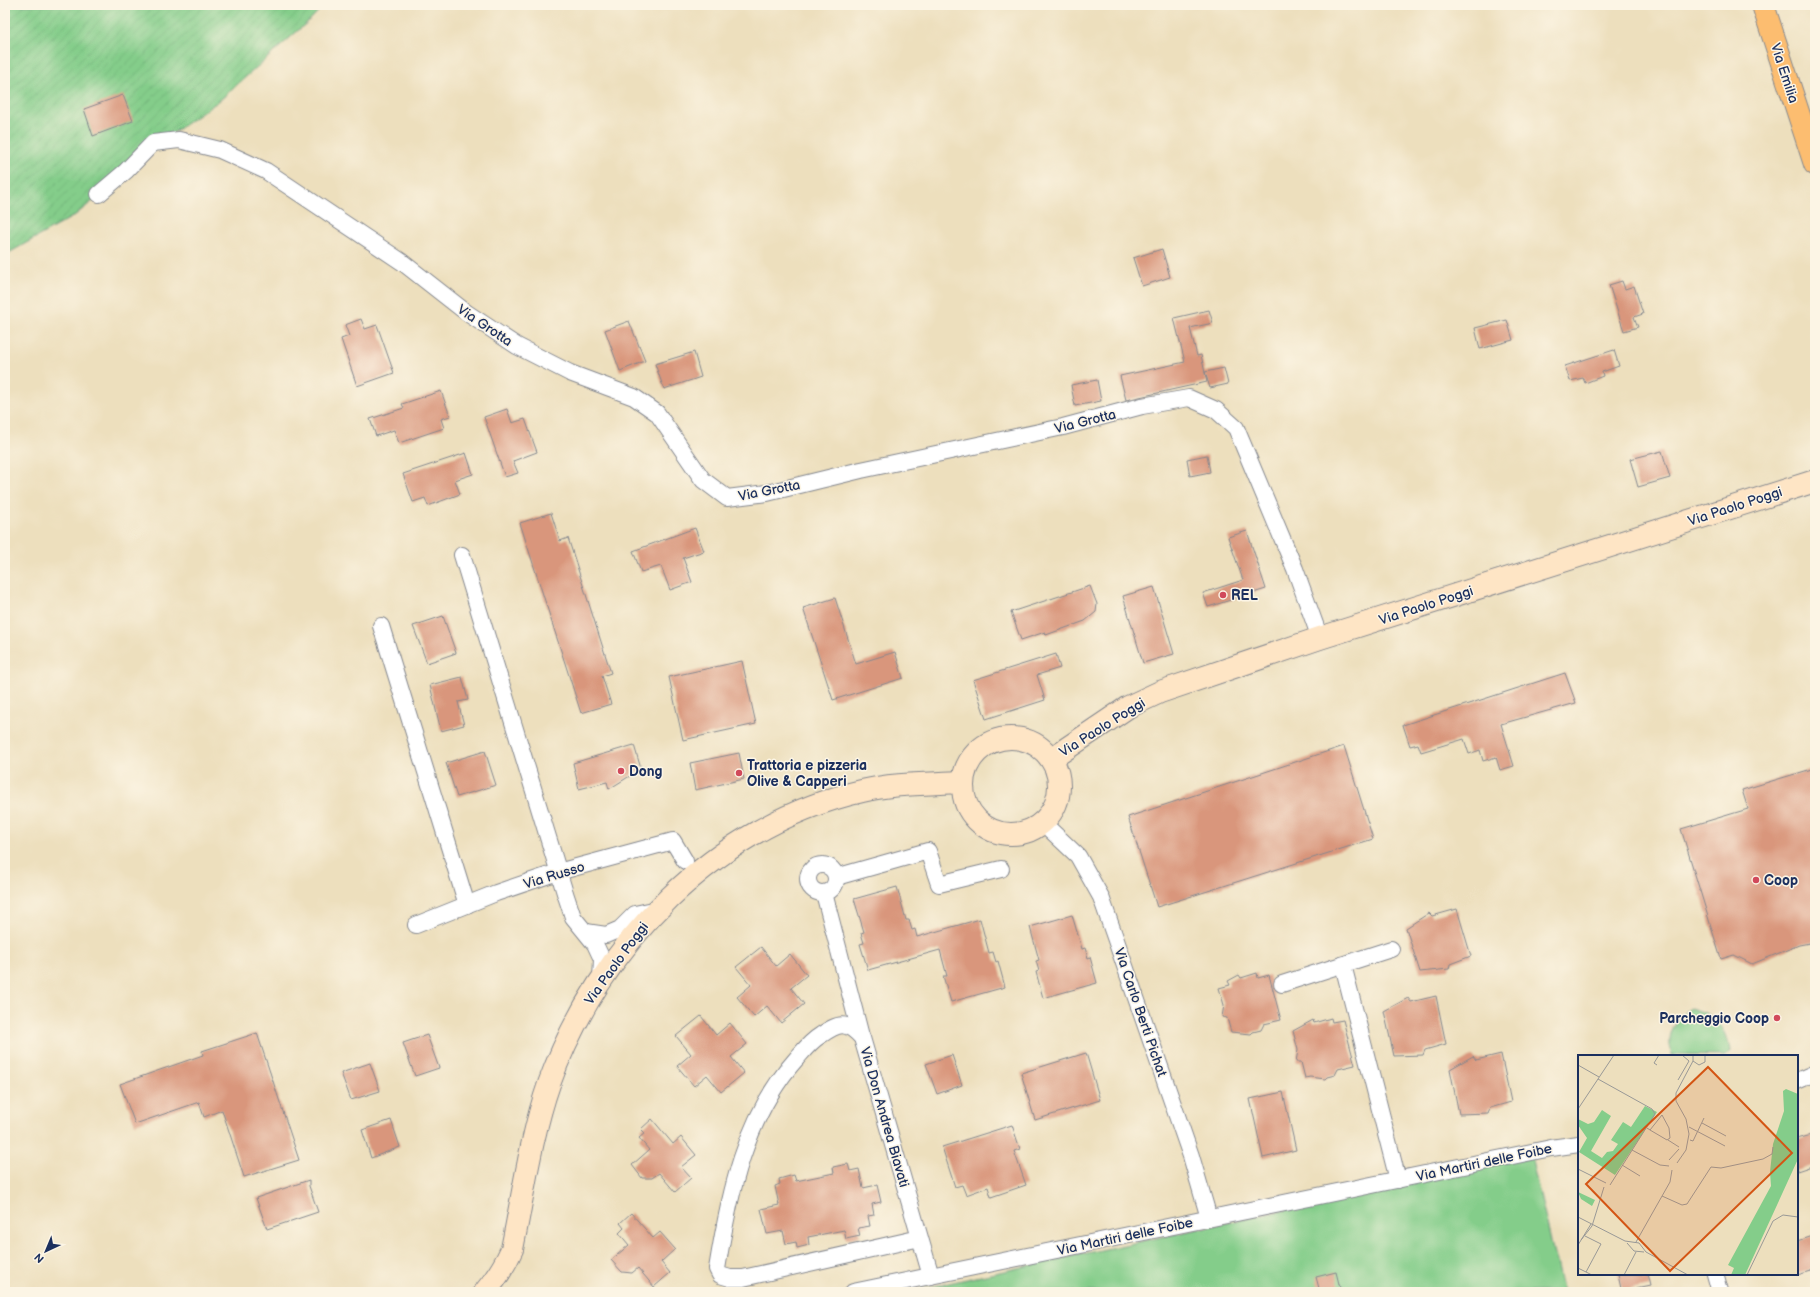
<svg xmlns="http://www.w3.org/2000/svg" width="1820" height="1297" font-family="'Balsamiq Sans',sans-serif">
  <style>
    .green { fill: #84cd8a; stroke: #507e74 }
    .garden { fill: url(#garden-furrows); stroke: #507e74 }
    .building { fill: #d9967b }
    .lines { fill: none; stroke-linecap: round; stroke-linejoin: round }
    .minor-casing { stroke: #84878e; stroke-width: 18 }
    .secondary-casing { stroke: #84878e; stroke-width: 24 }
    .primary-casing { stroke: #84878e; stroke-width: 24 }
    .minor { stroke: #fff; stroke-width: 16 }
    .secondary { stroke: #fee5c5; stroke-width: 22 }
    .primary { stroke: #fcbd6f; stroke-width: 22 }
    .poi-dot { fill: #d1495b; stroke: #fcf5e5; stroke-width: 1.5 }
    .labels { text-anchor: middle; stroke-width: 3; stroke-linejoin: round; paint-order: stroke }
    .street-label { font-size: 14px; fill: #1b2f5e; stroke: #fcf5e5 }
    .poi-label { font-size: 14px; font-weight: bold; fill: #1b2f5e; stroke: #fcf5e5; text-anchor: start }
    .inset-road { fill: none; stroke: #999997; stroke-width: 1 }
    .view { fill: #d45514; fill-opacity: 0.15; stroke: #d45514; stroke-width: 2 }
    .inset-edge { fill: none; stroke: #1b2f5e; stroke-width: 2 }
  </style>
  <defs>
    <pattern id="garden-furrows" width="10" height="10" patternUnits="userSpaceOnUse"><rect width="10" height="10" fill="#84cd8a"/><path d="M-1 1l2-2M0 10L10 0M9 11l2-2" fill="none" stroke="#71b07a"/></pattern>
  </defs>
  <rect width="100%" height="100%" fill="#fcf5e5"/>
  <filter id="ink" filterUnits="userSpaceOnUse"><feTurbulence type="fractalNoise" baseFrequency=".025" numOctaves="2"/><feDisplacementMap in="SourceGraphic" scale="8" xChannelSelector="R" yChannelSelector="G"/><feConvolveMatrix kernelMatrix="1 2 1 2 8 2 1 2 1" color-interpolation-filters="sRGB"/></filter>
  <filter id="wash" filterUnits="userSpaceOnUse"><feTurbulence type="fractalNoise" baseFrequency=".012" numOctaves="4" result="noise"/><feDisplacementMap in="SourceGraphic" scale="16" xChannelSelector="R" yChannelSelector="G"/><feGaussianBlur stdDeviation="0.9" result="paint"/><feColorMatrix in="noise" values="0 0 0 0 0 0 0 0 0 0 0 0 0 0 0 0 0 1.4 0 .05"/><feComposite in="paint" operator="in"/></filter>
  <g filter="url(#wash)">
    <rect width="100%" height="100%" fill="#eddfbd"/>
    <g class="green">
      <path d="M1690,1008c26,7 36,16 40,43l-4,5 -54,-1c-7,-20 4,-34 18,-47z"/>
      <polygon points="1531,1157 1563,1292 907,1292"/>
    </g>
    <polygon class="garden" points="5,5 324,5 311,19 220,100 170,135 123,177 74,216 5,255"/>
    <g id="blocks">
      <g class="building">
        <polygon points="123,95 133,121 93,136 84,109"/>
        <polygon points="1162,249 1170,277 1142,286 1133,258"/>
        <polygon points="1622,281 1625,289 1634,286 1643,314 1634,317 1638,327 1624,331 1609,285"/>
        <polygon points="1209,310 1213,323 1190,328 1197,356 1201,355 1207,382 1126,400 1120,376 1185,362 1174,318"/>
        <polygon points="361,319 365,329 377,325 394,373 357,386 341,339 349,336 345,325"/>
        <polygon points="1507,320 1513,340 1480,349 1475,328"/>
        <polygon points="629,321 645,361 620,371 605,330"/>
        <polygon points="1614,350 1619,366 1602,372 1603,376 1585,383 1583,378 1570,381 1565,366"/>
        <polygon points="694,352 701,377 664,389 655,364"/>
        <polygon points="1224,368 1228,384 1210,388 1205,372"/>
        <polygon points="1097,380 1101,401 1075,406 1071,385"/>
        <polygon points="441,391 450,416 441,419 444,428 399,443 394,430 376,436 370,419 404,408 402,404"/>
        <polygon points="507,409 512,423 525,419 537,452 513,461 518,473 505,477 484,417"/>
        <polygon points="1662,451 1670,478 1638,487 1630,459"/>
        <polygon points="466,453 473,474 455,480 460,494 428,506 425,498 413,502 403,474"/>
        <polygon points="1207,455 1210,472 1190,476 1187,459"/>
        <polygon points="551,513 560,541 568,538 611,673 602,676 611,704 581,713 520,523"/>
        <polygon points="695,528 704,551 683,558 692,582 670,590 661,566 641,572 633,551"/>
        <polygon points="1247,531 1266,589 1208,607 1203,593 1243,580 1228,537"/>
        <polygon points="1090,586 1097,604 1096,612 1085,621 1046,635 1045,632 1021,640 1011,612"/>
        <polygon points="1154,587 1174,654 1143,663 1123,596"/>
        <polygon points="835,598 856,664 895,652 903,678 833,700 803,608"/>
        <polygon points="443,616 456,653 427,663 413,626"/>
        <polygon points="1056,654 1060,668 1037,675 1045,700 986,719 973,680"/>
        <polygon points="742,661 756,724 683,740 669,677"/>
        <polygon points="1565,673 1576,703 1501,724 1514,766 1500,770 1496,757 1483,761 1480,750 1469,754 1464,739 1421,752 1418,744 1410,746 1403,725"/>
        <polygon points="462,677 468,700 458,702 464,725 441,731 430,685"/>
        <polygon points="634,745 641,769 609,789 607,782 579,789 573,763"/>
        <polygon points="1344,746 1373,839 1157,907 1128,817"/>
        <polygon points="485,751 496,785 457,797 446,763"/>
        <polygon points="739,753 744,779 695,790 690,763"/>
        <polygon points="1815,768 1815,942 1799,945 1752,964 1734,955 1721,959 1681,829 1748,809 1742,790"/>
        <polygon points="897,887 906,920 909,920 912,930 915,929 917,937 980,919 989,953 993,952 996,962 998,961 1005,987 951,1002 943,976 947,976 940,950 868,970 860,944 864,943 861,933 864,932 854,899"/>
        <polygon points="1457,909 1471,956 1450,964 1449,969 1420,972 1406,928 1429,913 1432,916"/>
        <polygon points="1072,915 1082,949 1085,948 1088,958 1090,957 1097,983 1043,998 1036,972 1039,971 1036,961 1039,960 1030,927"/>
        <polygon points="761,947 776,966 790,954 807,975 791,988 804,1004 781,1023 767,1006 754,1017 737,997 751,985 736,967"/>
        <polygon points="1257,973 1258,978 1269,975 1281,1020 1264,1024 1261,1030 1253,1032 1251,1034 1231,1032 1227,1018 1222,1017 1224,1005 1219,988 1230,985 1228,981 1239,975 1241,978"/>
        <polygon points="1436,996 1446,1044 1425,1050 1423,1055 1394,1056 1384,1011 1408,998 1411,1002"/>
        <polygon points="701,1016 716,1035 730,1023 747,1044 731,1057 744,1073 721,1092 707,1075 694,1086 677,1066 691,1054 676,1036"/>
        <polygon points="1331,1018 1332,1022 1343,1020 1355,1065 1338,1069 1335,1075 1327,1077 1325,1079 1310,1077 1305,1078 1301,1062 1296,1062 1298,1050 1293,1031 1313,1020 1314,1023"/>
        <polygon points="257,1033 299,1160 244,1177 222,1110 204,1117 199,1102 135,1124 120,1084 203,1055 202,1051"/>
        <polygon points="427,1035 439,1068 415,1076 403,1043"/>
        <polygon points="1086,1053 1100,1100 1035,1120 1021,1073"/>
        <polygon points="1501,1054 1511,1102 1490,1108 1488,1113 1459,1114 1450,1069 1473,1056 1476,1060"/>
        <polygon points="952,1055 962,1085 937,1094 926,1064"/>
        <polygon points="370,1063 380,1091 351,1100 341,1073"/>
        <polygon points="1283,1092 1296,1150 1263,1158 1250,1099"/>
        <polygon points="652,1119 673,1144 681,1137 696,1155 681,1167 691,1178 675,1192 659,1173 652,1178 642,1178 632,1165 649,1150 639,1138 645,1133 641,1129"/>
        <polygon points="391,1120 400,1147 371,1158 362,1130"/>
        <polygon points="1012,1125 1020,1149 1014,1151 1026,1185 991,1197 988,1187 966,1195 962,1185 955,1187 942,1147"/>
        <polygon points="1815,1134 1815,1165 1797,1171 1797,1139"/>
        <polygon points="848,1164 850,1171 859,1169 863,1188 877,1185 881,1202 872,1204 874,1215 868,1216 870,1226 858,1228 860,1236 846,1239 844,1230 839,1231 808,1237 809,1245 797,1248 796,1242 786,1244 783,1231 767,1234 761,1209 779,1205 775,1186 780,1184 779,1179 794,1175 796,1181 834,1173 833,1167"/>
        <polygon points="309,1180 309,1186 318,1212 267,1229 256,1198"/>
        <polygon points="631,1213 653,1238 660,1232 675,1249 661,1262 670,1273 654,1287 638,1268 632,1273 622,1272 611,1260 629,1245 619,1233 624,1228 620,1223"/>
        <polygon points="1815,1235 1815,1269 1797,1274 1797,1241"/>
        <polygon points="1336,1272 1341,1292 1320,1292 1316,1277"/>
        <polygon points="1618,1274 1647,1274 1650,1286 1622,1292"/>
      </g>
    </g>
  </g>
  <g filter="url(#ink)">
    <use href="#blocks" fill-opacity="0" stroke="#84878e" stroke-width="1"/>
    <g class="lines">
      <g class="minor-casing">
        <g id="minor">
          <polyline points="99,194 126,171 153,143 179,140 220,150 266,171 402,262 467,313 517,346 570,373 634,397 657,413 703,480 727,498 767,493 861,470 1063,427 1142,406 1189,398 1216,410 1236,428 1295,569 1320,638"/>
          <polyline points="462,555 565,893 573,917 595,944 602,959 601,979"/>
          <polyline points="381,626 467,905"/>
          <polyline points="1042,822 1078,856 1101,897 1191,1156 1209,1218"/>
          <circle cx="822" cy="879" r="14"/>
          <polyline points="836,877 928,851 939,884 1001,869"/>
          <polyline points="824,893 861,1036"/>
          <polyline points="416,925 496,893 558,872 673,841 685,861"/>
          <polyline points="586,932 606,935 620,929 635,914 658,909"/>
          <polyline points="1343,965 1398,1180"/>
          <polyline points="1282,984 1391,949"/>
          <polyline points="1797,1081 1815,1073"/>
          <path d="M920,1238l-177,40h-13l-10,-3 -3,-6c12,-74 28,-153 80,-211 7,-8 14,-17 24,-23 18,-12 25,-15 41,3l69,238"/>
          <polyline points="1715,1274 1720,1292"/>
          <polyline points="853,1292 1551,1148 1579,1144"/>
        </g>
      </g>
      <g class="secondary-casing">
        <g id="secondary">
          <circle cx="1011" cy="786" r="48"/>
          <polyline points="1051,759 1128,707 1160,692 1320,638 1815,481"/>
          <path d="M485,1292c12,-14 20,-27 27,-43 11,-53 19,-114 37,-165 50,-139 166,-259 313,-293 32,-8 67,-7 100,-9"/>
        </g>
      </g>
      <g class="primary-casing">
        <polyline id="primary" points="1763,5 1815,164"/>
      </g>
      <use href="#minor" class="minor"/>
      <use href="#secondary" class="secondary"/>
      <use href="#primary" class="primary"/>
    </g>
  </g>
  <g class="poi-dot">
    <circle cx="1223" cy="595" r="4"/>
    <circle cx="621" cy="771" r="4"/>
    <circle cx="739" cy="773" r="4"/>
    <circle cx="1756" cy="880" r="4"/>
    <circle cx="1777" cy="1018" r="4"/>
  </g>
  <g class="labels">
    <g class="street-label">
      <text transform="translate(1785 73) rotate(72)" y="5">Via Emilia</text>
      <text transform="translate(485 325) rotate(34)" y="5">Via Grotta</text>
      <text transform="translate(1085 421) rotate(-14)" y="5">Via Grotta</text>
      <text transform="translate(769 490) rotate(-11)" y="5">Via Grotta</text>
      <text transform="translate(1735 506) rotate(-18)" y="5">Via Paolo Poggi</text>
      <text transform="translate(1426 605) rotate(-18)" y="5">Via Paolo Poggi</text>
      <text transform="translate(1102 727) rotate(-32)" y="5">Via Paolo Poggi</text>
      <text transform="translate(554 875) rotate(-17)" y="5">Via Russo</text>
      <text transform="translate(616 963) rotate(-54)" y="5">Via Paolo Poggi</text>
      <text transform="translate(1141 1012) rotate(71)" y="5">Via Carlo Berti Pichat</text>
      <text transform="translate(885 1117) rotate(74)" y="5">Via Don Andrea Biavati</text>
      <text transform="translate(1484 1162) rotate(-12)" y="5">Via Martiri delle Foibe</text>
      <text transform="translate(1125 1236) rotate(-12)" y="5">Via Martiri delle Foibe</text>
    </g>
    <g class="poi-label">
      <text x="1231" y="600">REL</text>
      <text x="747" y="770">Trattoria e pizzeria<tspan x="747" dy="16">Olive &amp; Capperi</tspan></text>
      <text x="629" y="776">Dong</text>
      <text x="1764" y="885">Coop</text>
      <text x="1769" y="1023" text-anchor="end">Parcheggio Coop</text>
    </g>
  </g>
  <g transform="translate(1578 1055)">
    <rect width="220" height="220" fill="#eddfbd"/>
    <path d="M67,51l12,6 -42,63 -36,-23 8,-14 -9,-13v-6l10,5 6,-2 8,-12 9,6 -20,35 11,7 5,-6 6,-1 5,-7 -7,-4 12,-18 8,5zM0,137l17,8 -3,6 -11,-7z" fill="#84cd8a"/>
    <path d="M208,34l12,5v65l-53,116h-14l3,-7 -6,-3 43,-79 -1,-14 3,-28 11,-33 -1,-20z" fill="#84cd8a"/>
    <path class="inset-road" d="M115,0v6l6,4 6,-3v-7M0,10l21,12M79,10l-3,-2 5,-8M20,24l54,30 3,5 -45,71M100,25l11,-19 -7,-6M0,54l36,-54M124,68l24,13M111,72l36,19M69,73l3,2 17,10 3,-2 -1,-10 -7,-13 -12,15M90,85l11,7M112,85l3,1 11,-23M54,95l28,15 9,1M91,105l10,-11M99,108l9,-13 3,-16 -3,-15 -10,-18v-8l17,-32M44,110l18,11M0,114l28,14M84,141l20,9 5,-1 24,-37 10,1 42,-9 9,-5 1,-7M0,162l47,24 14,2 7,9 42,23M7,181l16,8 -15,28M3,185l11,-14 12,-39M58,187l34,-60 2,-12M49,188l7,8 10,1M0,190l13,-21M0,213l14,7M46,220l12,-23M169,220l26,-54 10,-6 15,2"/>
    <path class="view" d="M130,12l84,86 -122,118 -84,-87z"/>
    <rect width="220" height="220" class="inset-edge"/>
  </g>
  <rect width="1820" height="1297" fill="none" stroke="#fcf5e5" stroke-width="20"/>
  <g transform="translate(46 1251) rotate(224)" stroke="#fcf5e5" stroke-width="3" paint-order="stroke">
  <path d="M0-3L7 15L0 10L-7 15Z" fill="#1b2f5e"/>
  <text y="-6" font-size="11" font-weight="bold" text-anchor="middle" fill="#1b2f5e">N</text>
  </g>
</svg>
